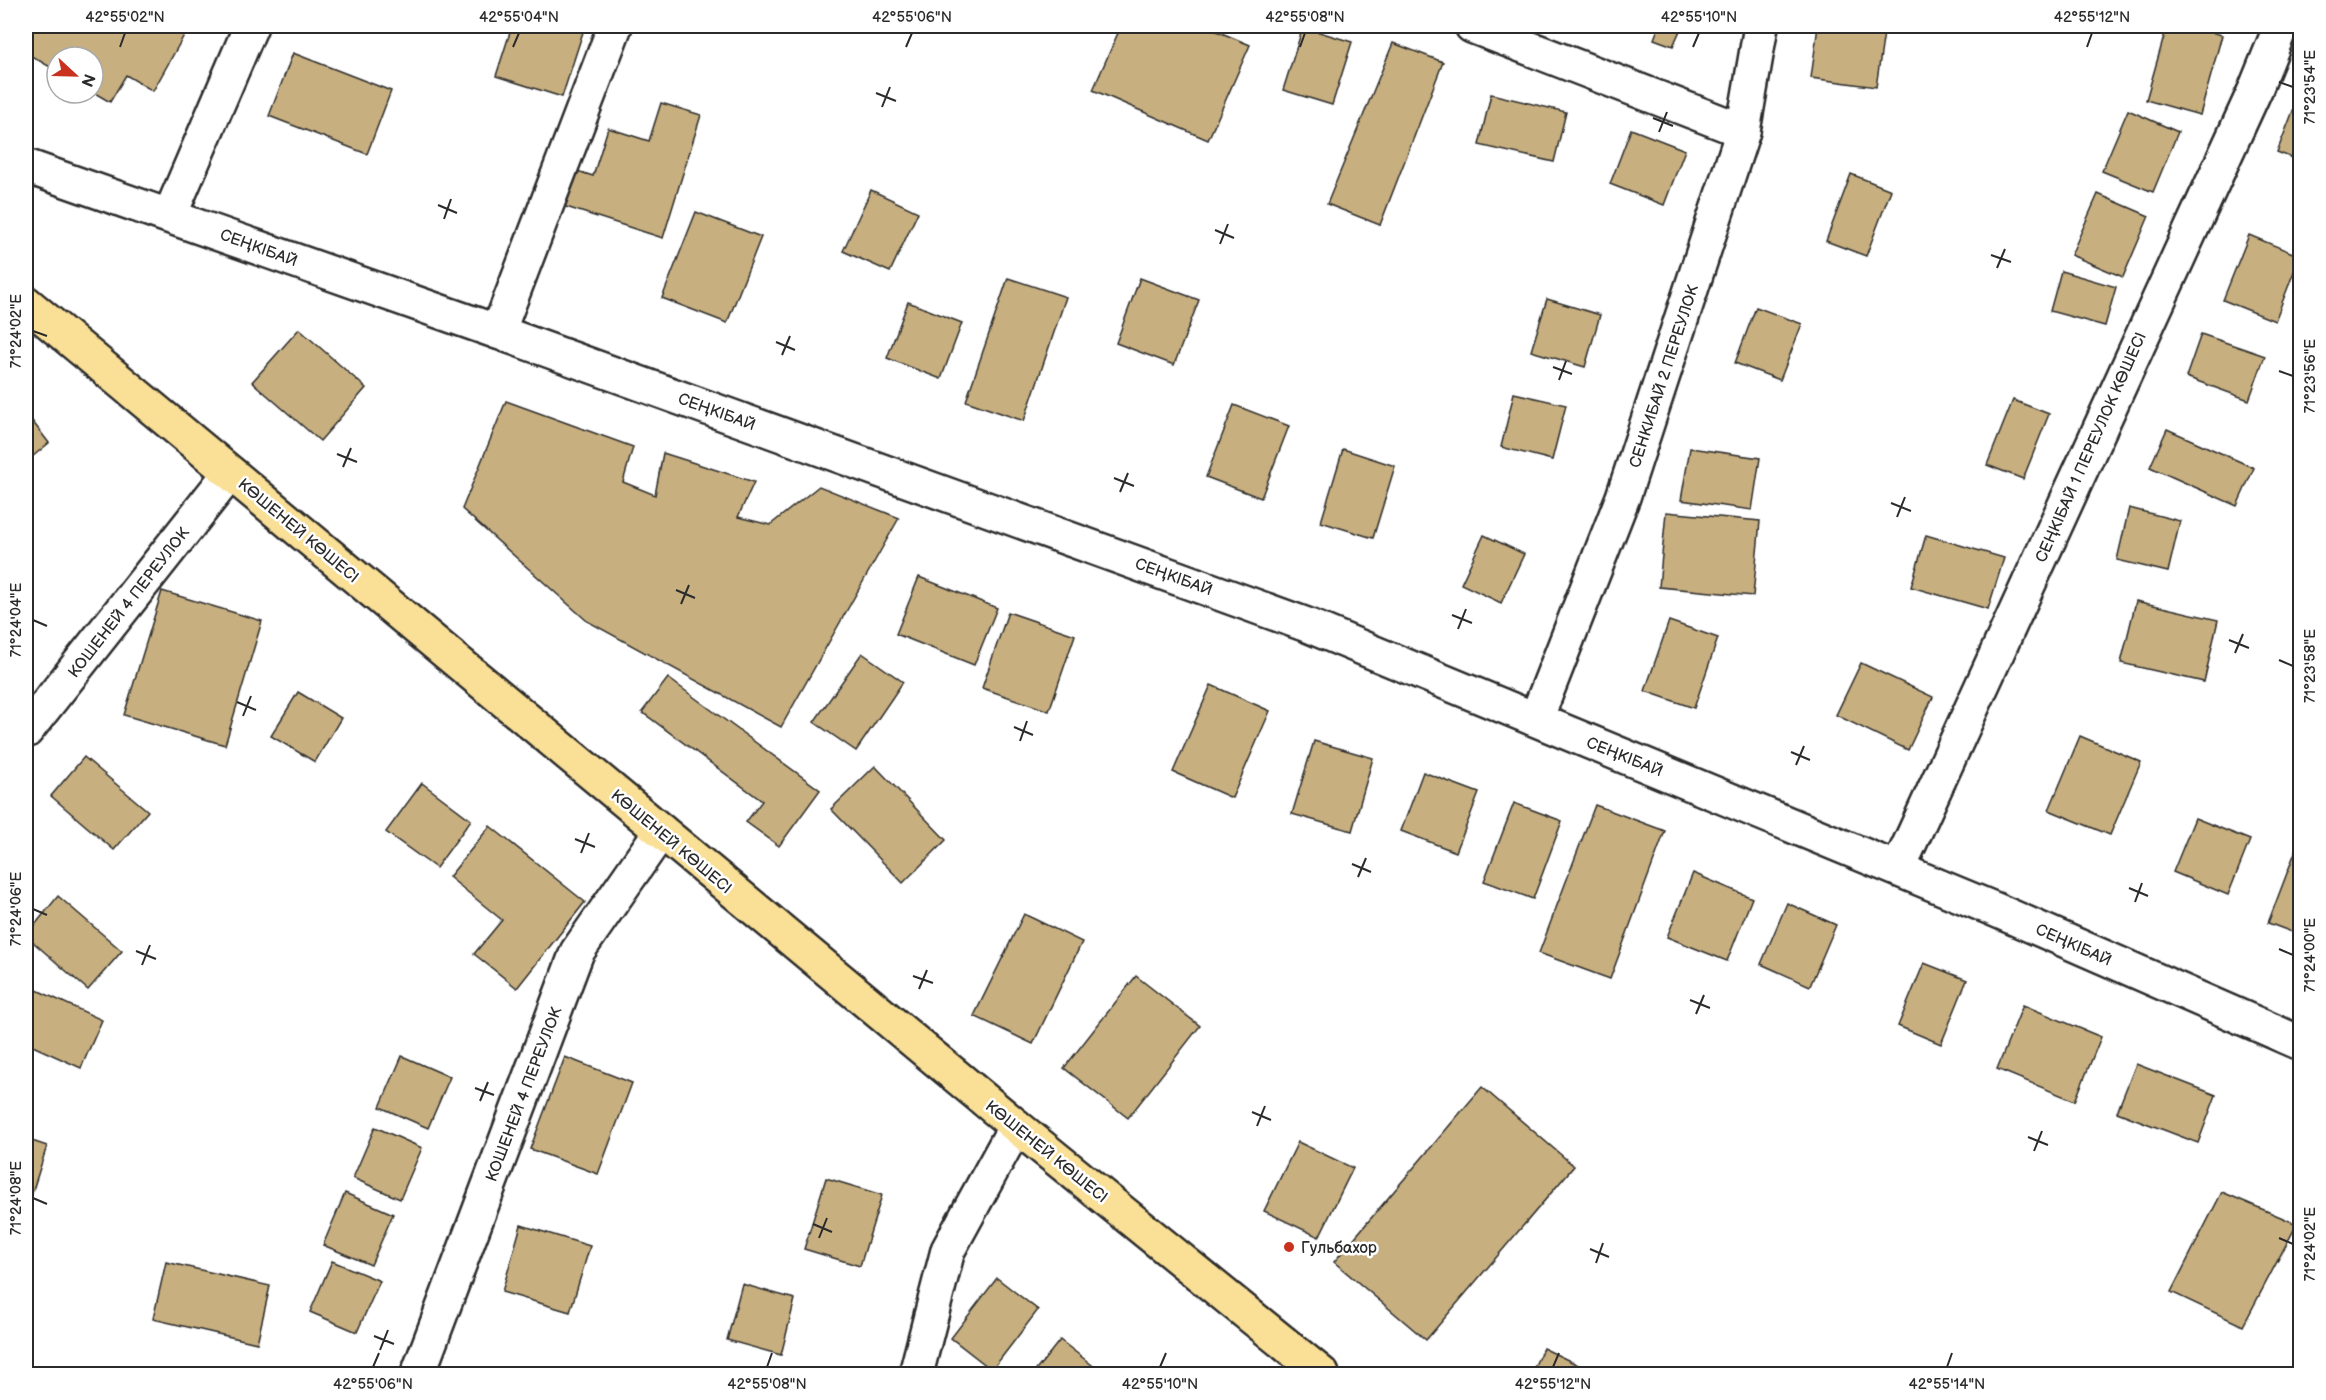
<svg xmlns="http://www.w3.org/2000/svg" width="2326" height="1400" font-family="'Balsamiq Sans',sans-serif">
  <style>
    .building { fill: #c7af7f; stroke: #2b2b2b; stroke-width: 1.5 }
    .lines { fill: none; stroke-linecap: round; stroke-linejoin: round }
    .minor-casing { stroke: #2b2b2b; stroke-width: 38 }
    .major-casing { stroke: #2b2b2b; stroke-width: 38 }
    .minor { stroke: #fff; stroke-width: 33 }
    .major { stroke: #fadf96; stroke-width: 33 }
    .ticks { fill: none; stroke: #2b2b2b; stroke-width: 2 }
    .poi-dot { fill: #c8321e; stroke: #fff; stroke-width: 2 }
    .labels { text-anchor: middle; stroke-width: 5; stroke-linejoin: round; paint-order: stroke }
    .street-label { font-size: 16px; fill: #2b2b2b; stroke: #fff }
    .poi-label { font-size: 16px; fill: #2b2b2b; stroke: #fff; text-anchor: start }
    .neatline { fill: none; stroke: #2b2b2b; stroke-width: 2 }
    .ticks-label { font-size: 15px; text-anchor: middle; fill: #2b2b2b }
  </style>
  <rect width="100%" height="100%" fill="#fff"/>
  <filter id="ink" filterUnits="userSpaceOnUse"><feTurbulence type="fractalNoise" baseFrequency=".0167" numOctaves="2"/><feDisplacementMap in="SourceGraphic" scale="12" xChannelSelector="R" yChannelSelector="G"/><feConvolveMatrix kernelMatrix="1 2 1 2 8 2 1 2 1" color-interpolation-filters="sRGB"/></filter>
  <g filter="url(#ink)">
    <g class="building">
      <polygon points="26,26 180,26 187,30 153,91 126,75 110,102 93,92 93,57 57,57 57,71 26,53"/>
      <polygon points="512,26 585,26 562,97 496,76"/>
      <polygon points="1121,26 1205,26 1250,45 1208,140 1093,90"/>
      <polygon points="1659,26 1682,26 1673,46 1654,39"/>
      <polygon points="1818,26 1885,26 1876,87 1811,78"/>
      <polygon points="2167,26 2188,26 2222,35 2200,115 2146,100"/>
      <polygon points="1303,27 1352,42 1332,105 1283,90"/>
      <polygon points="1393,43 1443,62 1380,225 1327,204"/>
      <polygon points="293,53 391,91 367,154 269,116"/>
      <polygon points="2300,93 2300,161 2277,152"/>
      <polygon points="1491,94 1566,112 1554,162 1479,145"/>
      <polygon points="661,103 701,115 663,238 563,206 574,170 593,176 608,128 649,141"/>
      <polygon points="2128,110 2178,132 2153,192 2102,171"/>
      <polygon points="1631,129 1685,150 1664,205 1610,184"/>
      <polygon points="1851,174 1891,190 1866,256 1826,241"/>
      <polygon points="871,190 918,212 890,272 843,251"/>
      <polygon points="2098,194 2149,216 2123,277 2071,255"/>
      <polygon points="696,212 761,237 727,323 662,298"/>
      <polygon points="2249,235 2300,256 2275,321 2223,300"/>
      <polygon points="2061,271 2116,287 2105,326 2050,311"/>
      <polygon points="1008,278 1066,297 1024,421 966,401"/>
      <polygon points="1140,278 1199,300 1174,365 1116,343"/>
      <polygon points="1547,299 1600,315 1585,367 1531,351"/>
      <polygon points="908,302 962,323 941,379 887,358"/>
      <polygon points="1756,307 1802,324 1780,380 1735,363"/>
      <polygon points="299,329 366,388 320,441 252,382"/>
      <polygon points="2201,334 2265,356 2249,400 2186,377"/>
      <polygon points="1514,393 1566,405 1552,460 1501,447"/>
      <polygon points="2013,400 2049,414 2023,479 1987,465"/>
      <polygon points="506,401 633,447 623,482 655,495 663,453 754,482 738,517 770,525 819,486 899,518 781,727 587,621 462,509"/>
      <polygon points="1234,405 1289,426 1261,498 1206,477"/>
      <polygon points="26,413 49,443 26,462"/>
      <polygon points="2167,429 2254,468 2237,506 2150,467"/>
      <polygon points="1690,448 1760,458 1752,510 1681,500"/>
      <polygon points="1343,449 1395,466 1373,538 1321,522"/>
      <polygon points="2129,508 2180,521 2168,572 2117,560"/>
      <polygon points="1666,512 1760,521 1753,596 1659,587"/>
      <polygon points="1484,535 1524,554 1501,603 1461,584"/>
      <polygon points="1926,535 2004,558 1988,609 1911,587"/>
      <polygon points="919,577 997,608 974,665 896,634"/>
      <polygon points="162,591 262,621 225,745 124,715"/>
      <polygon points="2136,601 2218,620 2204,682 2121,663"/>
      <polygon points="1008,612 1075,635 1049,711 982,688"/>
      <polygon points="1669,621 1718,638 1694,708 1645,691"/>
      <polygon points="862,653 903,682 856,751 814,722"/>
      <polygon points="1861,663 1933,697 1908,750 1836,715"/>
      <polygon points="668,678 820,790 779,846 746,822 762,801 642,712"/>
      <polygon points="1211,685 1270,711 1232,798 1173,772"/>
      <polygon points="298,692 341,718 315,762 271,736"/>
      <polygon points="2080,736 2141,762 2110,835 2049,810"/>
      <polygon points="1314,741 1373,758 1352,831 1292,814"/>
      <polygon points="84,757 148,811 114,850 51,796"/>
      <polygon points="875,766 946,840 903,883 831,809"/>
      <polygon points="1423,772 1479,793 1456,852 1401,831"/>
      <polygon points="422,783 471,820 436,868 386,832"/>
      <polygon points="1514,803 1562,821 1533,899 1484,881"/>
      <polygon points="1595,805 1665,831 1610,979 1539,953"/>
      <polygon points="2195,818 2250,840 2228,895 2173,872"/>
      <polygon points="490,826 585,902 517,988 474,954 502,920 449,877"/>
      <polygon points="2300,839 2300,935 2268,923"/>
      <polygon points="1693,873 1752,898 1727,961 1667,937"/>
      <polygon points="58,896 122,951 88,990 26,936"/>
      <polygon points="1787,903 1836,925 1810,986 1761,964"/>
      <polygon points="1024,914 1082,942 1033,1044 974,1016"/>
      <polygon points="1924,963 1967,980 1941,1044 1898,1026"/>
      <polygon points="1136,976 1200,1026 1128,1118 1064,1068"/>
      <polygon points="26,985 102,1020 81,1068 26,1043"/>
      <polygon points="2023,1005 2101,1037 2075,1101 1997,1069"/>
      <polygon points="402,1056 450,1077 428,1128 380,1107"/>
      <polygon points="565,1057 632,1083 598,1174 530,1149"/>
      <polygon points="2136,1064 2216,1095 2198,1143 2117,1112"/>
      <polygon points="1482,1087 1574,1166 1426,1340 1334,1262"/>
      <polygon points="375,1127 422,1148 400,1199 353,1178"/>
      <polygon points="26,1139 47,1146 26,1212"/>
      <polygon points="1298,1142 1353,1168 1319,1237 1264,1211"/>
      <polygon points="826,1178 882,1195 860,1266 804,1249"/>
      <polygon points="2222,1192 2297,1224 2243,1326 2171,1292"/>
      <polygon points="345,1193 393,1214 371,1265 323,1245"/>
      <polygon points="521,1225 590,1246 570,1312 502,1292"/>
      <polygon points="332,1261 380,1281 357,1332 310,1312"/>
      <polygon points="166,1262 270,1286 257,1343 153,1319"/>
      <polygon points="997,1278 1038,1310 992,1370 951,1338"/>
      <polygon points="742,1284 795,1299 781,1355 727,1340"/>
      <polygon points="1060,1340 1101,1372 1099,1374 1033,1374"/>
      <polygon points="1543,1348 1597,1374 1531,1374"/>
    </g>
    <g class="lines">
      <g class="minor-casing">
        <g id="minor">
          <polyline points="1472,26 1743,131"/>
          <polyline points="26,166 498,332 1307,625 1996,910 2300,1043"/>
          <polyline points="170,215 251,26"/>
          <polyline points="498,332 615,26"/>
          <polyline points="1536,719 1623,497 1743,131 1761,26"/>
          <polyline points="26,731 230,473"/>
          <polyline points="1898,869 2255,90 2281,26"/>
          <polyline points="418,1374 577,952 661,831"/>
          <polyline points="916,1374 948,1250 1016,1126"/>
        </g>
      </g>
      <g class="major-casing">
        <polyline id="major" points="26,303 1016,1126 1322,1374"/>
      </g>
      <use href="#minor" class="minor"/>
      <use href="#major" class="major"/>
    </g>
  </g>
  <path class="ticks" d="M120,47l5,-14M513,47l6,-14M906,47l6,-14M1300,47l5,-14M1693,47l6,-14M2087,47l5,-14M2279,82l14,5M876,93l20,8M882,107l8,-20M1653,118l20,8M1659,132l8,-20M438,205l19,8M444,219l7,-20M1215,230l19,8M1220,244l8,-20M1991,255l20,7M1997,268l8,-19M33,331l14,5M776,342l19,8M782,355l8,-19M1553,367l19,7M2279,371l14,5M1559,380l7,-19M337,454l20,8M343,467l8,-19M1114,478l20,8M1120,492l8,-19M1891,503l20,8M1897,517l8,-20M676,590l19,8M681,604l8,-19M1452,615l20,8M33,620l14,6M1458,629l8,-20M2229,640l20,8M2235,653l8,-19M2279,660l14,6M237,702l19,8M243,716l8,-20M1014,727l19,8M1020,741l7,-20M1791,752l19,8M1796,765l8,-19M575,839l20,8M581,853l8,-20M1352,864l19,8M1358,877l8,-19M2129,888l19,8M2135,902l7,-19M33,909l14,6M2279,949l14,6M136,951l20,8M142,965l8,-20M913,976l20,7M919,989l8,-19M1690,1000l20,8M1696,1014l8,-19M475,1088l19,7M480,1101l8,-19M1252,1112l19,8M1257,1126l8,-20M2028,1137l20,8M2034,1151l8,-20M33,1198l14,6M813,1224l19,8M819,1238l8,-20M2279,1238l14,6M1590,1249l19,8M1596,1263l7,-20M374,1336l20,8M380,1350l8,-20M373,1367l6,-14M767,1367l5,-14M1160,1367l6,-14M1553,1367l6,-14M1947,1367l5,-14"/>
  <circle class="poi-dot" cx="1289" cy="1247" r="6"/>
  <g class="labels">
    <g class="street-label">
      <text transform="translate(259 247) rotate(20)" y="6">СЕҢКІБАЙ</text>
      <text transform="translate(1663 376) rotate(-72)" y="6">СЕНКИБАЙ 2 ПЕРЕУЛОК</text>
      <text transform="translate(717 411) rotate(20)" y="6">СЕҢКІБАЙ</text>
      <text transform="translate(2090 447) rotate(-66)" y="6">СЕҢКІБАЙ 1 ПЕРЕУЛОК КӨШЕСІ</text>
      <text transform="translate(299 530) rotate(40)" y="6">КӨШЕНЕЙ КӨШЕСІ</text>
      <text transform="translate(1174 576) rotate(20)" y="6">СЕҢКІБАЙ</text>
      <text transform="translate(128 602) rotate(-52)" y="6">КОШЕНЕЙ 4 ПЕРЕУЛОК</text>
      <text transform="translate(1625 756) rotate(22)" y="6">СЕҢКІБАЙ</text>
      <text transform="translate(672 841) rotate(40)" y="6">КӨШЕНЕЙ КӨШЕСІ</text>
      <text transform="translate(2074 944) rotate(24)" y="6">СЕҢКІБАЙ</text>
      <text transform="translate(523 1094) rotate(-69)" y="6">КОШЕНЕЙ 4 ПЕРЕУЛОК</text>
      <text transform="translate(1047 1151) rotate(39)" y="6">КӨШЕНЕЙ КӨШЕСІ</text>
    </g>
    <g class="poi-label">
      <text x="1301" y="1253">Гульбахор</text>
    </g>
  </g>
  <rect width="2326" height="1400" fill="none" stroke="#fff" stroke-width="66"/>
  <g transform="translate(75 75) rotate(112)"><circle r="28" fill="#ffffff" stroke="#aaaaaa" stroke-width="1.5"/>
  <path d="M0-4.5L10 22L0 15L-10 22Z" fill="#c8321e"/>
  <text y="-9" font-size="16" font-weight="bold" text-anchor="middle" fill="#2b2b2b">N</text>
  </g>
  <rect x="33" y="33" width="2260" height="1334" class="neatline"/>
  <g class="ticks-label">
    <text x="125" y="22">42°55'02"N</text>
    <text x="519" y="22">42°55'04"N</text>
    <text x="912" y="22">42°55'06"N</text>
    <text x="1305" y="22">42°55'08"N</text>
    <text x="1699" y="22">42°55'10"N</text>
    <text x="2092" y="22">42°55'12"N</text>
    <text transform="translate(2310 87) rotate(-90)" y="5">71°23'54"E</text>
    <text transform="translate(16 331) rotate(-90)" y="5">71°24'02"E</text>
    <text transform="translate(2310 376) rotate(-90)" y="5">71°23'56"E</text>
    <text transform="translate(16 620) rotate(-90)" y="5">71°24'04"E</text>
    <text transform="translate(2310 666) rotate(-90)" y="5">71°23'58"E</text>
    <text transform="translate(16 909) rotate(-90)" y="5">71°24'06"E</text>
    <text transform="translate(2310 955) rotate(-90)" y="5">71°24'00"E</text>
    <text transform="translate(16 1198) rotate(-90)" y="5">71°24'08"E</text>
    <text transform="translate(2310 1244) rotate(-90)" y="5">71°24'02"E</text>
    <text x="373" y="1389">42°55'06"N</text>
    <text x="767" y="1389">42°55'08"N</text>
    <text x="1160" y="1389">42°55'10"N</text>
    <text x="1553" y="1389">42°55'12"N</text>
    <text x="1947" y="1389">42°55'14"N</text>
  </g>
</svg>
